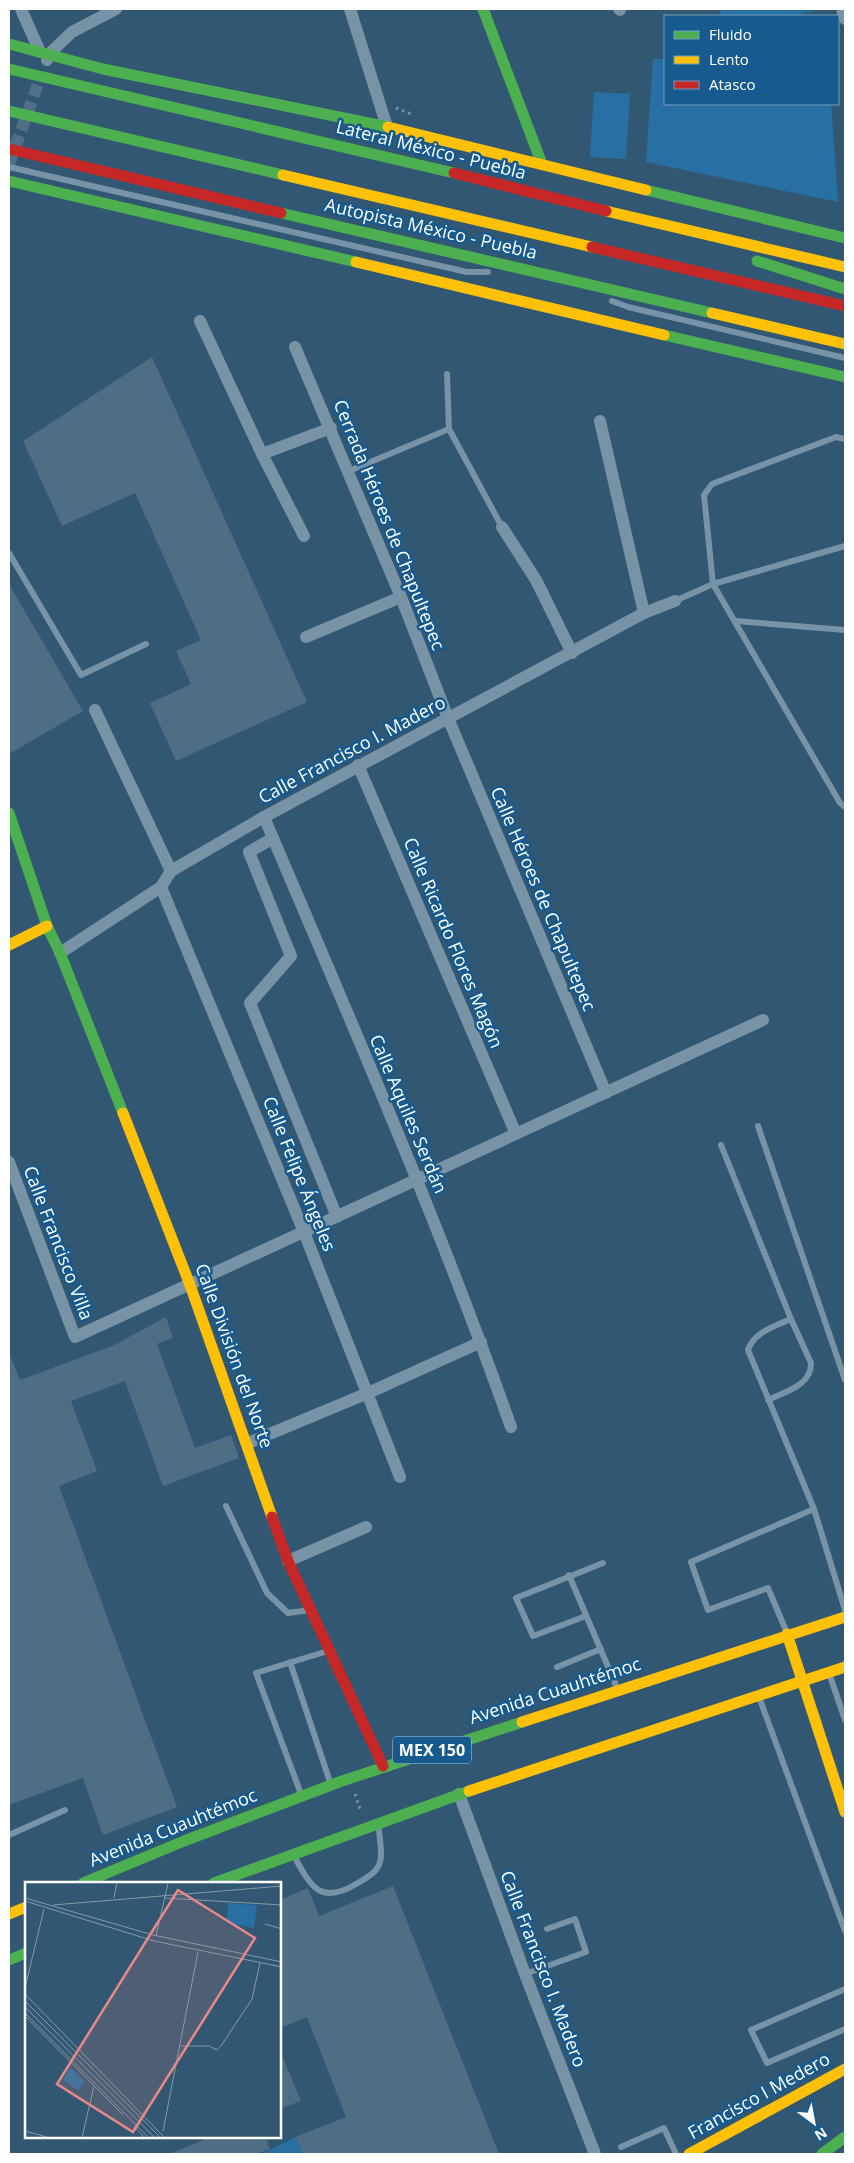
<svg xmlns="http://www.w3.org/2000/svg" width="854" height="2163" font-family="'Open Sans',sans-serif">
  <style>
    .green { fill: #2870a3 }
    .building { fill: #4f6d83 }
    .lines { fill: none; stroke-linecap: round; stroke-linejoin: round }
    .street-tunnel { stroke: #517088; stroke-width: 12; stroke-dasharray: 12 6; stroke-linecap: butt }
    .path { stroke: #7993a6; stroke-width: 3; stroke-dasharray: 2.5 4; stroke-linecap: butt }
    .lane { stroke: #7993a6; stroke-width: 6 }
    .street { stroke: #7993a6; stroke-width: 12 }
    .fast { stroke: #4caf50; stroke-width: 11 }
    .slow { stroke: #ffc107; stroke-width: 11 }
    .jam { stroke: #c62828; stroke-width: 11 }
    .labels { text-anchor: middle; stroke-width: 5; stroke-linejoin: round; paint-order: stroke }
    .shield { fill: #175b8e; stroke: #b9cedd; stroke-width: 1 }
    .shield-label { font-size: 16px; font-weight: bold; fill: #fff }
    .street-label { font-size: 18px; fill: #fff; stroke: #175b8e }
    .inset-road { fill: none; stroke: #849aab; stroke-width: 1 }
    .view { fill: #e88989; fill-opacity: 0.15; stroke: #e88989; stroke-width: 2.5 }
    .inset-edge { fill: none; stroke: #fff; stroke-width: 2.5 }
  </style>
  <rect width="100%" height="100%" fill="#325773"/>
  <g class="green">
    <polygon points="720,9 822,9 792,16 721,16"/>
    <polygon points="653,59 665,59 665,104 831,104 838,202 646,162"/>
    <polygon points="594,92 630,94 626,159 590,157"/>
    <polygon points="295,2137 304,2154 262,2154"/>
  </g>
  <g class="building">
    <polygon points="152,357 307,702 176,761 150,703 191,684 176,651 201,640 135,493 62,526 23,441"/>
    <polygon points="9,584 83,711 9,754"/>
    <polygon points="166,1317 173,1338 157,1344 195,1448 231,1435 239,1458 163,1486 125,1381 71,1401 97,1471 59,1486 177,1807 103,1835 83,1778 9,1805 9,1353 20,1380 112,1346"/>
    <polygon points="393,1886 499,2154 304,2154 295,2137 346,2117 307,2017 280,2028 280,1900 308,1888 319,1916"/>
    <polygon points="280,2050 301,2101 280,2109"/>
    <polygon points="211,2137 265,2137 270,2149 257,2154 169,2154"/>
  </g>
  <g class="lines">
    <polyline class="street-tunnel" points="9,164 42,73"/>
    <g class="path">
      <polyline points="396,108 411,114"/>
      <polyline points="355,1794 361,1812"/>
    </g>
    <g class="lane">
      <polyline points="9,167 467,272 488,272"/>
      <polyline points="612,301 628,307 845,358"/>
      <polyline points="447,374 449,429 502,527"/>
      <polyline points="845,439 836,437 712,484 704,495 713,584 845,546"/>
      <polyline points="349,471 449,429"/>
      <polyline points="9,553 81,675 146,644"/>
      <polyline points="675,601 713,584 840,803 845,807"/>
      <polyline points="736,621 845,630"/>
      <polyline points="758,1126 845,1380"/>
      <path d="M721,1145l70,174c-16,7 -37,13 -43,31l66,159"/>
      <path d="M768,1400c17,-8 44,-15 43,-37l-20,-44"/>
      <polyline points="226,1506 267,1593 288,1613 310,1610"/>
      <polyline points="569,1575 617,1688"/>
      <polyline points="586,1616 533,1636 516,1598 603,1563"/>
      <polyline points="787,1633 768,1588 708,1610 691,1562 814,1509 845,1610"/>
      <polyline points="290,1662 330,1782"/>
      <polyline points="557,1667 601,1649"/>
      <polyline points="830,1676 845,1720"/>
      <polyline points="759,1697 845,1931"/>
      <polyline points="301,1794 256,1673 328,1651"/>
      <polyline points="9,1835 65,1810"/>
      <path d="M294,1856c17,31 26,50 64,27 8,-5 19,-10 22,-21 3,-9 -1,-25 -1,-35"/>
      <polyline points="525,1974 586,1952 575,1919 547,1929"/>
      <polyline points="845,1989 751,2030 767,2063 845,2029"/>
      <polyline points="621,2147 664,2128 676,2154"/>
    </g>
    <g class="street">
      <polyline points="21,9 40,52"/>
      <polyline points="350,9 387,127"/>
      <polyline points="619,9 620,10"/>
      <polyline points="842,9 845,19"/>
      <polyline points="47,60 48,55 72,32 116,9"/>
      <polyline points="200,321 262,454 304,536"/>
      <polyline points="295,347 401,597 448,718 606,1093"/>
      <polyline points="600,421 644,613"/>
      <polyline points="262,454 331,428"/>
      <polyline points="502,527 536,580 572,653"/>
      <polyline points="306,637 401,597"/>
      <polyline points="95,710 171,871"/>
      <polyline points="358,765 516,1134"/>
      <path d="M264,817c86,202 174,403 247,610"/>
      <polyline points="273,838 249,852 291,956 250,1003 337,1217"/>
      <polyline points="161,887 304,1232 400,1477"/>
      <polyline points="60,953 161,887 171,871 264,817 644,613 675,601"/>
      <polyline points="9,1162 75,1337 763,1020"/>
      <polyline points="248,1443 368,1393 481,1342"/>
      <polyline points="288,1561 366,1527"/>
      <polyline points="459,1794 525,1974 595,2154"/>
    </g>
    <g class="fast">
      <polyline points="483,9 542,164"/>
      <polyline points="9,44 103,69 388,127"/>
      <polyline points="9,69 454,173"/>
      <polyline points="9,111 283,175"/>
      <polyline points="9,181 356,262"/>
      <polyline points="646,190 845,238"/>
      <polyline points="281,213 712,313"/>
      <polyline points="757,261 845,289"/>
      <polyline points="664,335 845,377"/>
      <polyline points="9,813 47,926 60,953 123,1113"/>
      <polyline points="83,1883 184,1841 339,1782 522,1722"/>
      <polyline points="214,1883 469,1791"/>
      <polyline points="9,1960 26,1953"/>
      <polyline points="822,2154 845,2137"/>
    </g>
    <g class="slow">
      <polyline points="388,127 646,190"/>
      <polyline points="283,175 592,247"/>
      <polyline points="606,211 845,267"/>
      <polyline points="356,262 664,335"/>
      <polyline points="712,313 845,344"/>
      <polyline points="9,945 47,926"/>
      <polyline points="123,1113 190,1285 272,1517"/>
      <polyline points="787,1634 845,1812"/>
      <polyline points="522,1722 845,1617"/>
      <polyline points="469,1791 845,1667"/>
      <polyline points="9,1914 26,1907"/>
      <polyline points="689,2154 845,2069"/>
    </g>
    <g class="jam">
      <polyline points="9,149 281,213"/>
      <polyline points="454,173 606,211"/>
      <polyline points="592,247 845,306"/>
      <polyline points="272,1517 288,1561 383,1766"/>
    </g>
  </g>
  <g class="labels">
    <rect class="shield" x="393" y="1736.5" width="78" height="27" rx="4"/>
    <g class="shield-label">
      <text x="432" y="1756">MEX 150</text>
    </g>
    <g class="street-label">
      <text transform="translate(431 150) rotate(14)" y="6">Lateral México - Puebla</text>
      <text transform="translate(431 229) rotate(13)" y="6">Autopista México - Puebla</text>
      <text transform="translate(389 525) rotate(68)" y="6">Cerrada Héroes de Chapultepec</text>
      <text transform="translate(352 750) rotate(-28)" y="6">Calle Francisco I. Madero</text>
      <text transform="translate(543 899) rotate(67)" y="6">Calle Héroes de Chapultepec</text>
      <text transform="translate(453 943) rotate(67)" y="6">Calle Ricardo Flores Magón</text>
      <text transform="translate(408 1114) rotate(67)" y="6">Calle Aquiles Serdán</text>
      <text transform="translate(299 1174) rotate(68)" y="6">Calle Felipe Ángeles</text>
      <text transform="translate(58 1243) rotate(69)" y="6">Calle Francisco Villa</text>
      <text transform="translate(234 1356) rotate(70)" y="6">Calle División del Norte</text>
      <text transform="translate(555 1691) rotate(-18)" y="6">Avenida Cuauhtémoc</text>
      <text transform="translate(173 1828) rotate(-22)" y="6">Avenida Cuauhtémoc</text>
      <text transform="translate(543 1969) rotate(69)" y="6">Calle Francisco I. Madero</text>
      <text transform="translate(759 2096) rotate(-29)" y="6">Francisco I Medero</text>
    </g>
  </g>
  <g transform="translate(25 1882)">
    <rect width="256" height="256" fill="#325773"/>
    <path d="M203,21l29,2 -3,23 -27,-5zM45,185l15,14 -7,9 -15,-10z" fill="#2870a3"/>
    <path class="inset-road" d="M0,16l128,37 129,27M89,16l3,-15M140,16l117,7M0,19l129,40 128,26M28,23l229,-19M240,42l17,5M131,54l12,-53M0,106l19,-79M0,112l140,144M0,119l136,137M0,125l130,131M0,131l124,125M0,134l98,99M156,164h28l8,4 4,-4 31,-47 8,-36M109,244l11,12M0,249l25,7M138,249l35,-179M57,256l12,-52"/>
    <path class="view" d="M153,8l77,48 -122,194 -76,-48z"/>
    <rect width="256" height="256" class="inset-edge"/>
  </g>
  <rect width="854" height="2163" fill="none" stroke="#ffffff" stroke-width="20"/>
  <rect x="664" y="15" width="175" height="90" fill="#175b8e" stroke="#749dbb"/>
  <rect x="674" y="31" width="25" height="8" fill="#4caf50" stroke="#749dbb"/>
  <text x="709" y="40" font-size="15" fill="#ffffff">Fluido</text>
  <rect x="674" y="56" width="25" height="8" fill="#ffc107" stroke="#749dbb"/>
  <text x="709" y="65" font-size="15" fill="#ffffff">Lento</text>
  <rect x="674" y="81" width="25" height="8" fill="#c62828" stroke="#749dbb"/>
  <text x="709" y="90" font-size="15" fill="#ffffff">Atasco</text>
  <g transform="translate(814 2123) rotate(148)" stroke="#175b8e" stroke-width="4" paint-order="stroke">
  <path d="M0-4L9 19L0 12L-9 19Z" fill="#ffffff"/>
  <text y="-8" font-size="14" font-weight="bold" text-anchor="middle" fill="#ffffff">N</text>
  </g>
</svg>
